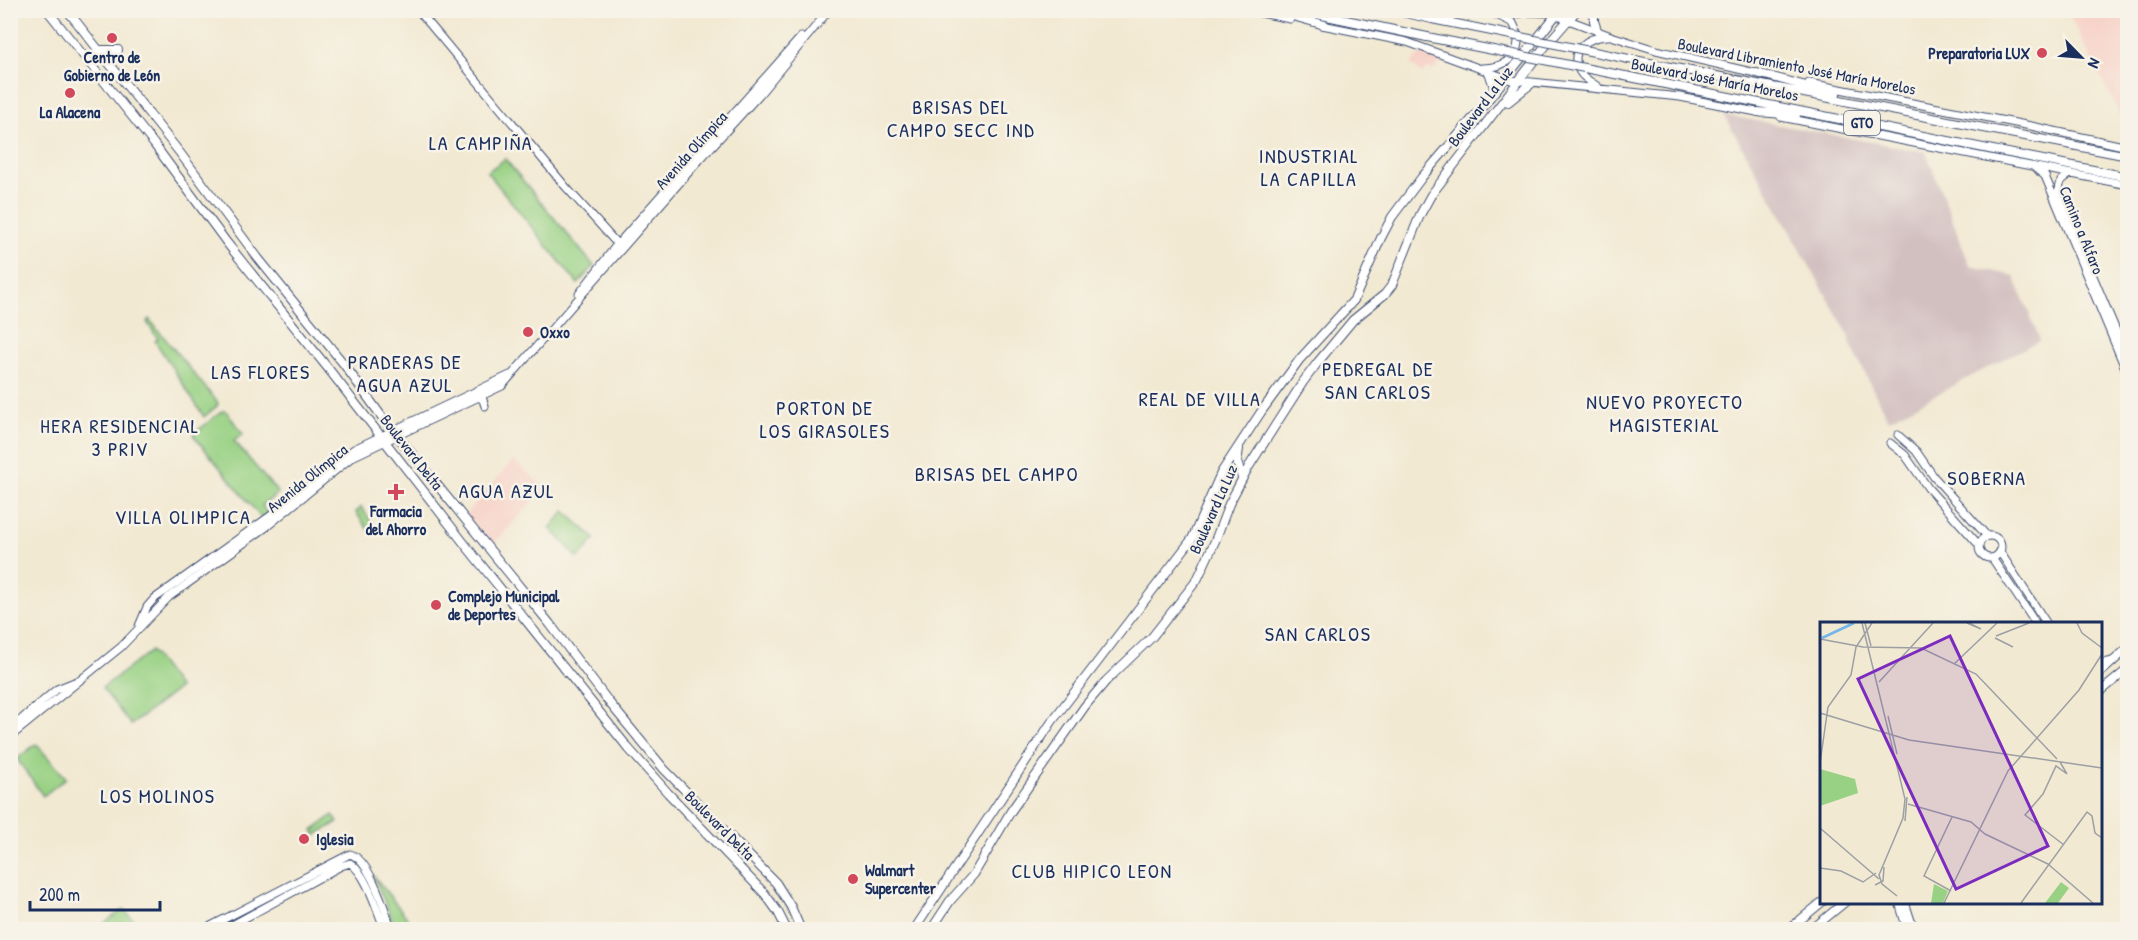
<svg xmlns="http://www.w3.org/2000/svg" width="2138" height="940" font-family="'Patrick Hand',sans-serif">
<rect width="100%" height="100%" fill="#f7f3e8"/>
<filter id="ink" filterUnits="userSpaceOnUse"><feTurbulence type="fractalNoise" baseFrequency=".0167" numOctaves="2"/><feDisplacementMap in="SourceGraphic" scale="12" xChannelSelector="R" yChannelSelector="G"/><feConvolveMatrix kernelMatrix="1 2 1 2 8 2 1 2 1" color-interpolation-filters="sRGB"/></filter>
<filter id="wash" filterUnits="userSpaceOnUse"><feTurbulence type="fractalNoise" baseFrequency=".008" numOctaves="4" result="noise"/><feDisplacementMap in="SourceGraphic" scale="24" xChannelSelector="R" yChannelSelector="G"/><feGaussianBlur stdDeviation="1.35" result="paint"/><feColorMatrix in="noise" values="0 0 0 0 0 0 0 0 0 0 0 0 0 0 0 0 0 1.4 0 .05"/><feComposite in="paint" operator="in"/></filter>
<g filter="url(#wash)">
<rect width="100%" height="100%" fill="#f2e9d2"/>
<!-- built -->
<path fill="#f7d1c7" d="M2067,11H2127V128Z
M1420,54L1442,61L1434,70L1427,69L1422,74L1411,64Z
M513,460L545,488L492,546L466,514Z"/>
<!-- industrial -->
<path fill="#d2bfc0" d="M1724,115L1926,152L1970,266L2014,276L2040,340L1888,420L1852,347L1847,332Z"/>
<!-- green -->
<path fill="#99d184" stroke="#5a8071" stroke-width="1.5" d="M505,159L594,266L578,284L487,172Z
M149,319L218,403L217,406L204,417L155,341L158,339L147,322Z
M222,411H226L243,434L234,441L278,493L262,506L268,514L262,519L194,436L195,433Z
M361,507L373,524L369,531L356,512Z
M565,511L595,539L578,558L550,528Z
M151,651L179,688L131,725L102,688Z
M36,744L66,778L43,796L17,759Z
M333,815L338,822L316,835L313,831Z
M373,875L416,929H396Z
M124,910L142,929H97L121,911Z"/>
</g>
<g filter="url(#ink)">
<g fill="none" stroke-linecap="round" stroke-linejoin="round">
<defs>
<path id="minor" d="M418,10L565,186L619,246
M1246,10L1290,19
M1464,10L1550,13L1611,36L1656,50L1760,74
M1322,25L1407,42L1511,80L1680,97L1762,113
M1482,68C1509,68 1527,50 1513,23L1495,14
M1809,83L2031,126L2128,147
M1598,87C1592,82 1584,79 1580,72C1567,49 1588,37 1608,36
M1781,117L2128,185
M2035,168L2045,176L2128,375
M2070,174L2061,181L2058,193L2128,359
M579,294L615,247L801,37
M479,397L483,400L485,406
M1898,435L1916,451L1934,477L1987,536
M1890,443L1905,455L1928,488L1979,545
M1979 547a11 11 0 1 1 22 0a11 11 0 1 1-22 0Z
M2000,552L2047,624
M1992,558L2036,624
M139,626L147,607L154,599L280,509L354,449L510,375
M2100,664L2113,661
M10,729L57,689L77,681
M10,737L121,647L169,597L265,528L352,457L502,386L695,165L759,95L829,10
M1899,902L1907,930
M1905,902L1914,930
M203,930L350,854C370,859 385,911 392,930
M223,930L341,866L350,863C367,874 377,911 385,930"/>
<path id="major" d="M47,10L154,144L227,243L327,367L467,547L629,749L668,793L765,894L778,912L787,930
M67,10L180,153L258,258L343,363L382,417L550,624L608,701L664,769L776,883L791,907L801,930
M1271,10L1325,25
M1298,10L1427,37
M1393,10L1432,19
M1594,10V21L1597,30
M1520,13L1530,10
M97,50H118
M1629,59L2128,156
M1489,72L1494,87L1492,95
M1757,73L1836,94
M1625,76L2128,177
M1508,102L1532,83
M1758,112L1796,115
M1239,449L1237,462L1242,478
M2100,673L2128,648
M2100,692L2128,669
M914,930L1053,720L1192,539L1221,473L1261,412L1300,359L1354,300L1381,238L1392,217L1422,177L1479,111L1560,10
M931,930L950,901L974,874L1011,811L1085,706L1106,681L1152,637L1197,580L1215,541L1229,504L1248,468L1303,382L1318,362L1353,320L1385,294L1392,285L1420,215L1431,195L1543,49L1577,10
M1788,930L1822,902
M1811,930L1845,902"/>
</defs>
<!-- minor casing -->
<use href="#minor" stroke="#3b4b6f" stroke-width="9"/>
<!-- major casing -->
<use href="#major" stroke="#3b4b6f" stroke-width="10"/>
<!-- minor -->
<use href="#minor" stroke="#fff" stroke-width="7"/>
<!-- major -->
<use href="#major" stroke="#fff" stroke-width="8"/>
<defs>
<path id="major-bridge" d="M1432,19L1629,59
M1427,37L1625,76"/>
</defs>
<!-- major-bridge casing -->
<use href="#major-bridge" stroke="#3b4b6f" stroke-width="10" stroke-linecap="butt"/>
<!-- major-bridge -->
<use href="#major-bridge" stroke="#fff" stroke-width="8"/>
</g>
</g>
<!-- markers -->
<g fill="#d1495b" stroke="#f7f3e8" stroke-width="2">
<circle cx="112" cy="38" r="6"/>
<circle cx="2042" cy="53" r="6"/>
<circle cx="70" cy="93" r="6"/>
<circle cx="528" cy="332" r="6"/>
<path d="M393 483h6v6h6v6h-6v6h-6v-6h-6v-6h6z"/>
<circle cx="436" cy="605" r="6"/>
<circle cx="304" cy="839" r="6"/>
<circle cx="853" cy="879" r="6"/>
</g>
<g text-anchor="middle" stroke-width="5" stroke-linejoin="round" paint-order="stroke">
<!-- shield labels -->
<rect fill="#f7f3e8" stroke="#5d6a87" stroke-width="1.5" x="1844" y="111" width="36" height="24" rx="4.5"/>
<g font-size="15" font-weight="bold" fill="#1b2f5e">
<text x="1862" y="128">GTO</text>
</g>
<!-- poi labels -->
<g font-size="16" font-weight="bold" fill="#1b2f5e" stroke="#f7f3e8" text-anchor="start">
<text x="2030" y="59" text-anchor="end">Preparatoria LUX</text>
<text x="112" y="63" text-anchor="middle">Centro de<tspan x="112" dy="18">Gobierno de León</tspan></text>
<text x="70" y="118" text-anchor="middle">La Alacena</text>
<text x="540" y="338">Oxxo</text>
<text x="396" y="517" text-anchor="middle">Farmacia<tspan x="396" dy="18">del Ahorro</tspan></text>
<text x="448" y="602">Complejo Municipal<tspan x="448" dy="18">de Deportes</tspan></text>
<text x="316" y="845">Iglesia</text>
<text x="865" y="876">Walmart<tspan x="865" dy="18">Supercenter</tspan></text>
</g>
<!-- street labels -->
<g font-size="16" fill="#1b2f5e" stroke="#f7f3e8">
<text transform="translate(1797 66) rotate(11)" y="6">Boulevard Libramiento José María Morelos</text>
<text transform="translate(1715 79) rotate(11)" y="6">Boulevard José María Morelos</text>
<text transform="translate(1480 106) rotate(-53)" y="6">Boulevard La Luz</text>
<text transform="translate(691 150) rotate(-48)" y="6">Avenida Olímpica</text>
<text transform="translate(2082 230) rotate(68)" y="6">Camino a Alfaro</text>
<text transform="translate(412 452) rotate(52)" y="6">Boulevard Delta</text>
<text transform="translate(307 478) rotate(-39)" y="6">Avenida Olímpica</text>
<text transform="translate(1213 509) rotate(-66)" y="6">Boulevard La Luz</text>
<text transform="translate(720 825) rotate(45)" y="6">Boulevard Delta</text>
</g>
<!-- quarter labels -->
<g font-size="20" letter-spacing="1.5" fill="#1b2f5e" stroke="#f7f3e8">
<text x="961" y="114">BRISAS DEL<tspan x="961" dy="23">CAMPO SECC IND</tspan></text>
<text x="481" y="150">LA CAMPIÑA</text>
<text x="1309" y="163">INDUSTRIAL<tspan x="1309" dy="23">LA CAPILLA</tspan></text>
<text x="405" y="369">PRADERAS DE<tspan x="405" dy="23">AGUA AZUL</tspan></text>
<text x="1378" y="376">PEDREGAL DE<tspan x="1378" dy="23">SAN CARLOS</tspan></text>
<text x="261" y="379">LAS FLORES</text>
<text x="1200" y="406">REAL DE VILLA</text>
<text x="1665" y="409">NUEVO PROYECTO<tspan x="1665" dy="23">MAGISTERIAL</tspan></text>
<text x="825" y="415">PORTON DE<tspan x="825" dy="23">LOS GIRASOLES</tspan></text>
<text x="120" y="433">HERA RESIDENCIAL<tspan x="120" dy="23">3 PRIV</tspan></text>
<text x="997" y="481">BRISAS DEL CAMPO</text>
<text x="1987" y="485">SOBERNA</text>
<text x="507" y="498">AGUA AZUL</text>
<text x="183" y="524">VILLA OLIMPICA</text>
<text x="1318" y="641">SAN CARLOS</text>
<text x="158" y="803">LOS MOLINOS</text>
<text x="1092" y="878">CLUB HIPICO LEON</text>
</g>
</g>
<!-- overview -->
<g transform="translate(1820 622)">
<rect width="282" height="282" fill="#f2e9d2"/>
<path d="M0,147L35,157L38,171L0,184ZM241,260L249,266L238,281H225ZM114,262L128,269L123,281H111Z" fill="#99d184"/>
<path fill="none" stroke="#76b6ea" stroke-width="3" d="M2,16L34,1"/>
<path fill="none" stroke="#9c9fa4" stroke-width="1.5" d="M42,1L85,177L83,196L59,253L62,262L77,274M45,1L51,24M147,1L161,7L149,1M257,1L262,11L282,26M176,14L209,1M175,16L193,25M0,17L43,25L101,26L156,52L237,137M134,42L177,1M59,60L113,1M0,91L89,118L282,146M68,94L77,132M240,140L247,152L236,144L223,172L205,193L244,223M0,141L8,85L31,53L36,25L52,1M88,182L151,200L165,212L230,243M85,199L87,175M0,206L59,257M228,242L273,281M0,246L21,249L43,260L56,251M55,263L63,259L64,245M131,269L104,254L132,195M124,281L188,149L259,68L282,32M201,281L267,190L272,194L275,211L282,216"/>
<path fill="#7b2cbf" fill-opacity="0.15" stroke="#7b2cbf" stroke-width="3" d="M130,14L228,224L136,267L38,57Z"/>
<rect width="282" height="282" fill="none" stroke="#1b2f5e" stroke-width="3"/>
</g>
<!-- margin -->
<rect width="2138" height="940" fill="none" stroke="#f7f3e8" stroke-width="36"/>
<!-- north arrow -->
<g transform="translate(2081 57) rotate(115)" stroke="#f7f3e8" stroke-width="4.5" paint-order="stroke">
<path d="M0-4.5L10 22L0 15L-10 22Z" fill="#1b2f5e"/>
<text y="-9" font-size="16" font-weight="bold" text-anchor="middle" fill="#1b2f5e">N</text>
</g>
<!-- scale -->
<path d="M30 901v9h130v-9" fill="none" stroke="#1b2f5e" stroke-width="3"/>
<text x="39" y="901" font-size="18" fill="#1b2f5e" stroke="#f7f3e8" stroke-width="4.5" paint-order="stroke">200 m</text>
</svg>
